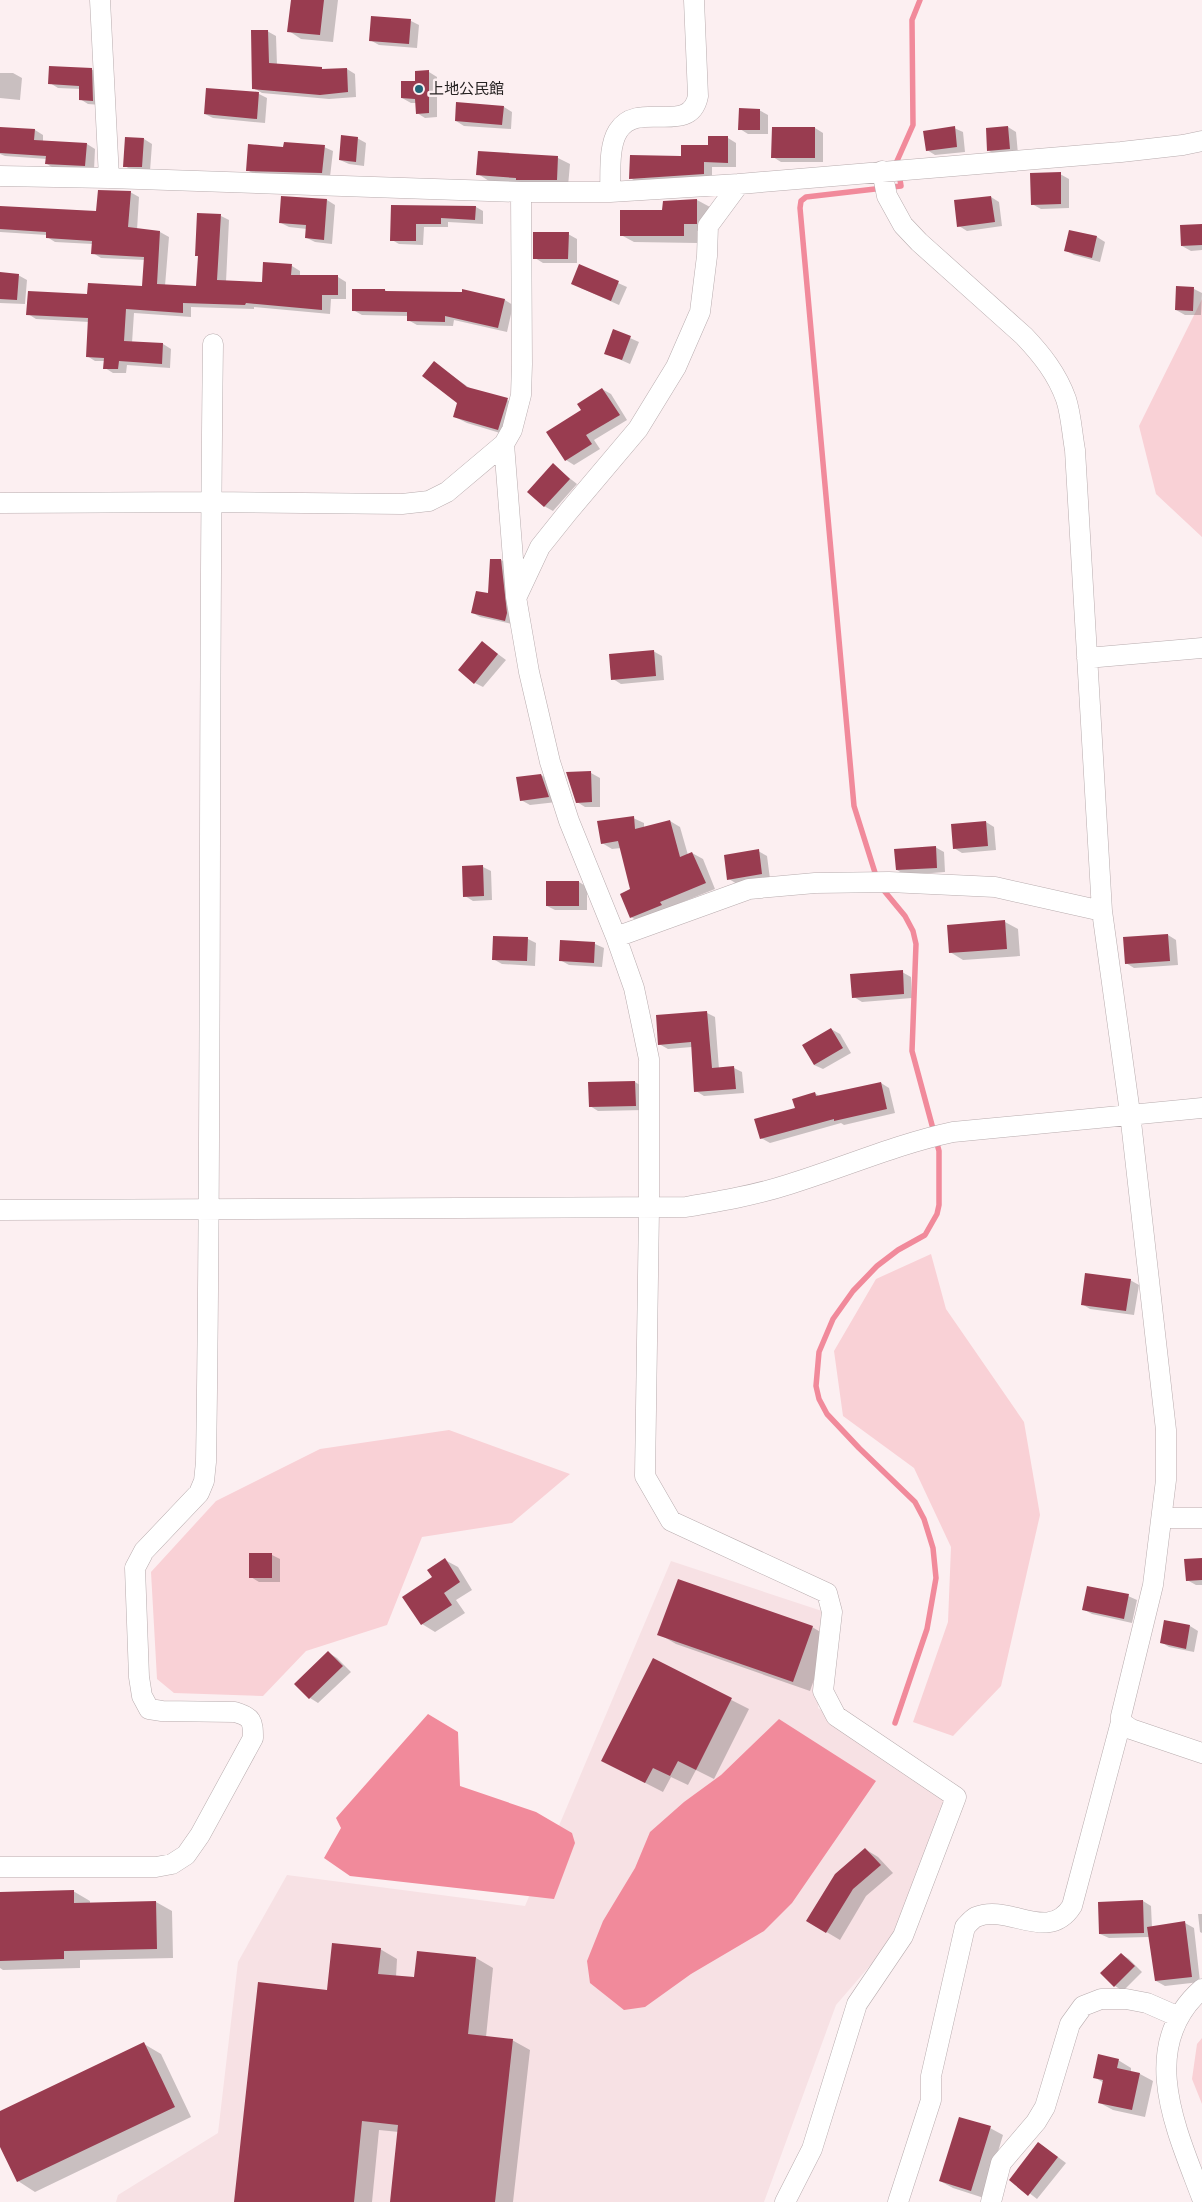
<svg xmlns="http://www.w3.org/2000/svg" width="1202" height="2202" font-family="Figtree,'Noto Sans JP',sans-serif">
<rect width="100%" height="100%" fill="#fceff1"/>
<!-- built -->
<path fill="#f7e1e4" d="M671,1561L825,1612L818,1708L947,1797L893,1939L836,2005L764,2202H116L118,2195L218,2133L238,1962L287,1875L525,1906Z"/>
<!-- green -->
<path fill="#f9d1d6" d="M1202,299V537L1156,494L1139,426Z
M931,1254L946,1309L1024,1422L1040,1515L1001,1686L953,1736L913,1722L948,1622L951,1547L914,1468L843,1416L834,1351L876,1279Z
M449,1430L570,1474L512,1523L422,1537L387,1625L306,1651L263,1696L174,1693L157,1679L151,1572L216,1501L320,1449Z
M1202,2038V2104L1192,2079L1197,2044Z"/>
<!-- water -->
<path fill="#f18a9b" d="M428,1714L458,1732L460,1786L536,1812L572,1833L575,1843L554,1899L350,1876L324,1858L341,1828L336,1818Z
M779,1719L876,1781L792,1903L764,1931L691,1974L645,2007L624,2010L590,1983L587,1961L603,1921L635,1868L650,1832L684,1802L721,1775Z"/>
<!-- shadow -->
<path fill="#0003" d="M292,0H338L333,42L301,39L289,31Z
M411,21L419,25L417,48L379,45L370,40Z
M267,31L276,36L277,65L325,70L347,69L355,74L356,97L329,99L262,93L254,88Z
M91,69L100,74L101,105L88,104L80,99L81,89L58,88L50,83Z
M429,72L437,77V117L425,118L417,113V103H411L402,98Z
M0,73H13L22,78L20,100L0,98Z
M207,90L259,94L267,98L265,123L213,118L205,114Z
M504,107L512,112L511,129L464,126L456,121Z
M759,110L768,115V134H748L740,129Z
M1008,127L1016,132L1018,154L997,155L989,151Z
M0,128L35,130L43,135V141L87,144L95,149L94,170L55,169L47,164V159L5,156L0,154Z
M815,128L823,133V162H781L773,157Z
M954,128L963,132L965,152L935,155L927,150Z
M357,138L366,143L364,166L349,164L340,160Z
M728,138L736,143V167H712V178L639,183L630,178Z
M144,139L152,144L150,171H133L125,166Z
M324,147L333,151L330,177L256,175L247,170L284,148Z
M558,158L570,164L568,186L489,181L478,174Z
M1060,174L1069,179V208L1041,209L1032,204Z
M130,192L139,197L137,230L160,232L169,237L165,286L198,288L199,257L196,255L221,216L229,220L226,282L263,283L264,264L292,266L300,271V276L338,277L346,282V299H331L330,314L254,307V309L191,307V317L134,313L132,343L163,344L171,349L170,368L127,365L126,373H113L105,368V361H95L87,356L89,322L36,319L28,314L88,296L143,287L145,260L101,258L93,253V244L55,242L47,237V235L0,232V208L98,213Z
M991,197L999,202L1002,226L967,231L959,226Z
M327,200L335,205L332,244L315,242L307,238V229L289,227L281,223Z
M697,200L710,207L709,231H697V243L634,242L621,235L664,212Z
M392,206L476,207L483,211V224L448,222V227H424L423,245L399,244L392,240Z
M1202,225V250L1191,251L1182,246Z
M1070,231L1097,237L1105,242L1100,262L1074,255L1065,250Z
M568,234L577,239V263H543L535,258Z
M580,266L627,287L619,305L581,288Z
M0,274L18,275L27,280L25,304L0,303Z
M1177,288L1194,289L1202,293L1201,315H1185L1176,310Z
M385,290L389,293L463,294V291L505,300L513,305L507,332L454,320L453,326L417,325L408,320V316L362,315L353,310Z
M614,331L639,342L630,364L605,353Z
M434,363L471,389L507,400L519,406L510,436L467,423L455,417L459,402Z
M602,389L611,394L627,420L594,440L600,449L574,465L566,460L583,410Z
M553,465L577,484L553,511L544,506Z
M501,560L508,564L512,624L480,617L473,613L490,595Z
M483,643L506,660L483,687L475,683Z
M653,651L662,656L664,680L621,684L613,679Z
M567,773H591L600,778V807H585L577,802Z
M541,775L550,780L557,802L530,805L521,800Z
M633,818L644,823V828L670,821L680,827L688,855L692,853L703,859L715,889L670,907L641,923L631,917L632,890L621,848L612,849L602,843Z
M986,822L994,827L996,850L962,853L954,848Z
M935,847L944,852L945,872L905,875L897,870Z
M758,851L767,856L770,879L737,884L729,879Z
M483,867L491,871L492,900L473,901L465,896Z
M579,882L587,887V910H555L547,906Z
M1005,922L1018,929L1020,956L963,960L950,952Z
M1168,935L1176,940L1178,965L1134,968L1126,963Z
M494,937L528,939L536,943L535,966L502,964L493,959Z
M561,942L595,944L604,948L602,967L569,965L560,960Z
M902,972L911,977L912,998L862,1002L854,997Z
M707,1013L715,1017L719,1069L734,1068L742,1072L744,1093L704,1096L696,1091L692,1047L668,1049L659,1044Z
M831,1029L840,1034L851,1053L823,1069L814,1065Z
M635,1082L643,1087L644,1110L598,1111L590,1106Z
M881,1083L889,1088L895,1113L844,1125L841,1123L770,1143L761,1138L815,1093L820,1097Z
M1130,1280L1139,1285L1134,1315L1090,1309L1082,1304Z
M272,1555L280,1559V1582H259L251,1577Z
M1202,1559V1585H1196L1187,1580Z
M445,1560L458,1567L472,1590L456,1600L465,1613L435,1632L422,1624L404,1597L434,1578Z
M1128,1596L1137,1600L1132,1623L1092,1614L1083,1609Z
M1165,1621L1190,1626L1198,1631L1194,1652L1169,1647L1161,1642Z
M812,1627L829,1637L810,1691L676,1644L659,1634Z
M329,1653L337,1658L351,1672L318,1703L310,1698Z
M653,1660L749,1709L714,1779L696,1770L688,1785L671,1777L663,1792L620,1770Z
M865,1849L878,1857L893,1873L866,1896L840,1940L808,1921Z
M73,1891L90,1901V1904L156,1902L172,1911L173,1958L80,1960V1968L3,1970L0,1968V1893Z
M1143,1901L1151,1906L1152,1928L1185,1923L1194,1928L1200,1982L1165,1986L1156,1981L1149,1937L1109,1938L1100,1934Z
M1198,1914H1202V1933L1200,1932Z
M380,1949L397,1959L396,1977L415,1978L476,1958L493,1968L486,2037L512,2040L530,2050L513,2202H391L399,2132L379,2130L372,2202H236L328,1991Z
M1121,1954L1129,1959L1142,1972L1123,1991L1115,1986Z
M144,2044L161,2054L191,2117L35,2192L18,2181L0,2145V2112Z
M1118,2060L1131,2068V2072L1140,2074L1153,2081L1145,2117L1113,2110L1100,2103L1104,2083L1094,2077Z
M990,2128L1003,2135L984,2198L953,2188L940,2181Z
M1039,2143L1066,2163L1037,2199L1011,2179Z"/>
<g fill="none" stroke-linecap="round" stroke-linejoin="round">
<!-- stream -->
<path stroke="#f18a9b" stroke-width="5.5" d="M877,879L854,806L800,208L801,201L806,197L901,186L897,161L913,125L912,20L920,0
M881,887L905,916L913,931L916,944L912,1051L939,1151V1205L937,1214L925,1235L898,1250L877,1266L853,1291L833,1319L819,1352L816,1386L819,1399L827,1414L859,1448L915,1502L924,1519L933,1548L936,1578L927,1629L895,1723"/>
</g>
<!-- building -->
<path fill="#993c50" d="M291,0H324L320,35L287,32Z
M371,16L411,19L409,44L369,41Z
M251,30H268L269,63L322,67V69L347,68L348,92L320,95L252,89Z
M49,66L92,68L93,101L79,100V86L48,84Z
M429,70V113L416,114L415,99L401,98V81H415V71Z
M206,88L259,92L257,119L204,114Z
M456,102L504,106L502,125L455,121Z
M739,108L760,109V130H738Z
M955,126L957,147L926,151L923,131Z
M1008,126L1010,149L987,151L986,128Z
M0,127L35,129L34,140L87,143L85,166L45,164L46,156L0,153Z
M772,127H815V158H771Z
M341,135L358,137L356,162L339,160Z
M708,136H728V163L704,162V174L629,179L630,155L681,156V145H708Z
M125,137L144,138L142,167H123Z
M284,142L325,145L322,173L246,171L248,144L283,147Z
M478,151L558,156L557,180H516V178L476,175Z
M1061,172V204L1031,205L1030,173Z
M98,190L131,191L128,227L160,231L157,284L196,286L198,256H195L197,213L221,214L217,280L262,282L263,262L292,264L291,275H338V295H322V310L246,303L245,305L183,303V313L126,309L124,341L163,343L162,364L119,361L118,369H103L104,358L86,357L88,318L26,315L28,291L87,294L88,283L142,286L144,257L91,254L92,241L46,238V232L0,229V206L96,211Z
M281,196L327,199L324,240L305,238L306,225L279,223Z
M991,196L995,222L957,227L954,200Z
M697,199V224H684V236H620V210H662L663,201Z
M391,205L476,206L475,220L441,218V224H416V241H390Z
M1202,224V245L1181,246L1180,225Z
M1069,230L1097,236L1092,258L1064,251Z
M533,232H569L568,259H533Z
M579,264L619,281L611,301L571,284Z
M0,272L19,274L17,300L0,299Z
M1176,286L1194,287L1193,311L1175,310Z
M352,289H385V291L462,292V289L505,299L498,328L445,316V322L407,321V312L352,311Z
M613,329L631,336L622,360L604,354Z
M434,361L467,387L508,398L498,430L453,417L457,403L422,376Z
M602,388L620,415L586,435L592,444L565,461L546,432L581,410L577,404Z
M553,463L570,479L544,507L527,492Z
M490,559H501L507,613L505,621L471,613L476,591L488,593Z
M482,641L498,654L474,684L458,670Z
M654,650L656,676L611,680L609,654Z
M591,771L592,802L576,803L566,772Z
M541,774L549,797L520,801L516,777Z
M634,816L635,829L670,820L680,857L692,852L706,883L660,902L662,905L630,918L620,894L630,889L618,841L601,844L597,821Z
M986,821L988,846L953,849L951,824Z
M936,846L937,868L896,870L894,849Z
M759,849L762,874L727,880L724,855Z
M483,865L484,896L463,897L462,866Z
M546,881H579V906H546Z
M1005,920L1007,949L949,953L947,925Z
M1168,934L1170,961L1125,964L1123,937Z
M493,936L528,937L527,961L492,960Z
M560,940L595,942L594,963L559,961Z
M903,970L904,994L852,998L850,974Z
M707,1011L712,1068L734,1066L736,1089L694,1092L691,1042L658,1045L656,1015Z
M831,1028L843,1048L814,1065L802,1045Z
M635,1081L636,1106L589,1107L588,1082Z
M881,1082L887,1109L834,1121V1119L760,1139L754,1119L795,1108L792,1099L815,1092L816,1096Z
M1085,1273L1131,1279L1126,1311L1081,1305Z
M249,1553H272V1578H249Z
M445,1558L460,1582L444,1593L452,1605L421,1625L402,1597L432,1577L427,1570Z
M1202,1558V1580L1186,1581L1184,1559Z
M678,1579L813,1626L793,1682L657,1635Z
M1087,1586L1129,1594L1124,1619L1082,1610Z
M1164,1620L1190,1625L1186,1649L1160,1643Z
M328,1651L343,1666L309,1699L294,1684Z
M653,1658L732,1698L696,1770L678,1761L670,1776L653,1768L645,1783L601,1761Z
M865,1848L881,1865L853,1889L826,1933L806,1921L835,1874Z
M74,1890V1903L156,1901L157,1949L64,1951V1959L0,1961V1892Z
M1143,1900L1144,1933L1099,1934L1098,1902Z
M1185,1921L1192,1977L1155,1981L1147,1927Z
M332,1943L381,1948L378,1974L414,1977L417,1951L476,1957L468,2034L513,2039L495,2202H390L398,2125L362,2121L354,2202H234L258,1982L327,1990Z
M1121,1953L1135,1966L1114,1987L1100,1973Z
M144,2042L175,2107L17,2182L0,2147V2111Z
M1098,2054L1119,2059L1117,2068L1140,2073L1132,2110L1098,2103L1103,2080L1093,2078Z
M959,2117L991,2126L971,2191L939,2181Z
M1038,2142L1058,2157L1028,2196L1009,2180Z"/>
<g fill="none" stroke-linecap="round" stroke-linejoin="round">
<defs>
<path id="street" d="M100,0L109,178
M882,171L887,196L903,225L919,242L1024,336C1042,355 1057,374 1066,399C1071,414 1072,433 1075,450L1102,911L1130,1113L1166,1430V1480L1153,1585L1121,1716V1722L1072,1906C1048,1944 1009,1903 976,1917C972,1919 968,1924 965,1927L931,2076V2100L898,2202
M0,176L109,178L521,192H610L739,184L1121,152L1183,145L1202,141
M610,192C611,174 608,147 618,131C638,99 690,137 698,96L694,0
M504,444L516,597L529,672L550,762L569,821L616,937L634,988L649,1059V1209L645,1476L671,1521L827,1593L832,1612L823,1691L836,1716L956,1797L903,1936L857,2004L812,2149L785,2202
M0,503L211,502L402,504L429,501L447,492L504,444L512,430L521,395L522,364L521,192
M517,596L540,547L568,512L638,429L676,367L700,312L707,256L708,226L739,184
M1087,658L1202,648
M616,937L749,889L815,883L889,882L995,887L1102,911
M0,1210L686,1207C721,1201 756,1195 790,1184C845,1167 897,1144 953,1132L1202,1108
M1162,1518H1202
M1121,1722L1131,1729L1202,1753
M0,1867H156L172,1864L186,1855L200,1835L253,1738C253,1721 252,1717 235,1712L162,1711L149,1709L142,1696L139,1677L135,1568L144,1551L199,1493L204,1481L206,1462C212,1089 208,716 213,344
M1202,1989C1136,2047 1177,2131 1202,2198
M991,2202L1001,2163L1036,2122L1045,2107L1070,2024L1083,2006L1101,1999H1126L1147,2003L1179,2017"/>
</defs>
<!-- street casing -->
<use href="#street" stroke="#b8acae" stroke-width="21"/>
<!-- street -->
<use href="#street" stroke="#fff" stroke-width="20"/>
</g>
<!-- markers -->
<circle fill="#216477" stroke="#fceff1" stroke-width="2" cx="419" cy="89" r="5"/>
<g text-anchor="middle" stroke-width="5" stroke-linejoin="round" paint-order="stroke">
<!-- poi labels -->
<g font-size="15" fill="#262222" stroke="#fceff1" text-anchor="start">
<text x="429" y="94">上地公民館</text>
</g>
</g>
</svg>
